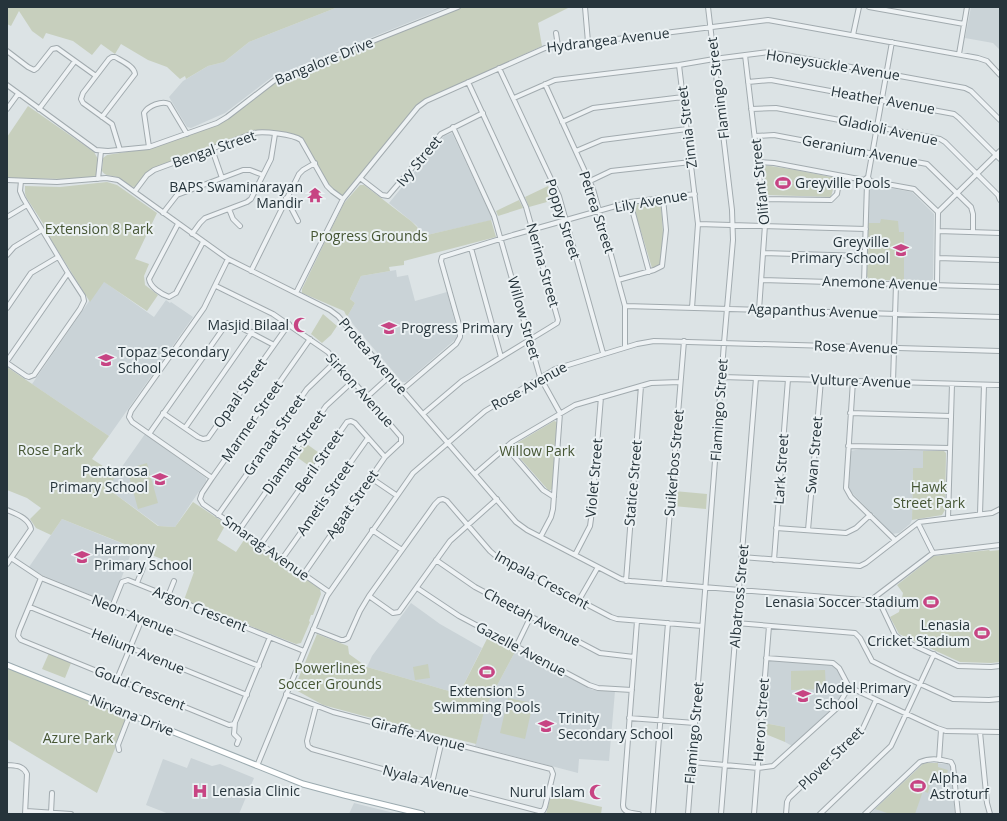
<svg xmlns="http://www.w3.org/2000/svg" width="1007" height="821" font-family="'Open Sans',sans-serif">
<rect width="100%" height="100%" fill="#dce3e5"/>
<!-- built -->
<path fill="#cad3d7" d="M338,7H448L272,77L225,113L191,128L187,127L169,97L183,81L208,66L224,62L249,42Z
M971,7H1000V50L993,43L965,38Z
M452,133L493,220L427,235L423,233L416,225L389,203L444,136Z
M872,185L912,192L934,214L933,279L930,282L869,279L867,276L868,187Z
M396,270L397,277L408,275L415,301L447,292L458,334L457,338L406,382H402L347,317L355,303L350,299L361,276Z
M103,281L154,317L166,300L170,303L171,302L193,317L109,436L32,384Z
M145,434L206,478V481L175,527L159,526L107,488Z
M861,449L923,451V469H913L912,520L910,524L899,533L892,534L851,492L848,487L850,451Z
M62,519L133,548L113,600L108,602L42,575L29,567Z
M411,603L440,624L482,648L459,694L367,667L372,656Z
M516,650L593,690L615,691L609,761L579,759L578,773L475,746L485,708Z
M768,659L833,664L846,685L835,708L792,746L785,742V727L764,723Z
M191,758L212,766L220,764L254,778L239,814H169L146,805L163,759L187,768Z
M927,763L948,764L951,767L955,814H870L923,764Z
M354,803L398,814H349Z"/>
<!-- green -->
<path fill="#c7cfbd" d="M7,7H338L249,42L224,62L208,66L186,79L185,76L180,79L167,67L148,60L121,44L115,54L101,44L92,55L73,41L46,33L43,39L32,31L19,11L11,26L7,24Z
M463,7H570L538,23L542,46L422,102L345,195H340L330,187L304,141L298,136L260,131L152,169L147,173L135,187C128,187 124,180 117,177C111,175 106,177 102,171L103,158L107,155L152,148L222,122L273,83L280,79Z
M28,106L94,152L98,159L96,175L95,177L67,179L7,178V137Z
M764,165L796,170L836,178L831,197L767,195L763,167Z
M107,182L117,185L157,213L135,259L149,264L144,276L145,285L158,295L147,311L104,282L90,302L43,227L44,225L26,197L25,193V186L60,187Z
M360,185H364C380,197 395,209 411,221C417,226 420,232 427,235L491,220L496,237L404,261V265L389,267L390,271L361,276L350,299L355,303L347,317L344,311L302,293V289L340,211L344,203Z
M548,186L554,200L529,207L525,197Z
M519,200L523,208L498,216L496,211Z
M661,201L663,233L661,263L659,266L652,268L633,205Z
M881,219L898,221L899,232H904V281L869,279L867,276L868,223H880Z
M323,314L337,326L331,335L322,343L311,334Z
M7,367L109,436L92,459L117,475L107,488L158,526L175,527L193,502L226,524L217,540L236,552L246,537L320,589L321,594L313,615H311L309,621L310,622L301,643L296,644L184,600L194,572L62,519L51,535L36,528L30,519L41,508L27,498L7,490Z
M554,421L557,422L552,489L549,491L512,449V446Z
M304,442L322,455L312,468L294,455Z
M923,451H944L946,453L945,510L942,515L912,520L913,468H923Z
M147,463L158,503L138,509L127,469Z
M674,491L707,494L706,509L673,506Z
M989,550L990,551L1000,550V662L991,663L960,662L899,634L890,617L899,612L903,593L897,585L934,556Z
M317,634L348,646L349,654L367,667L459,694L489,635L516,650L485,708L476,744L360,715L323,705L294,689Z
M49,653L71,663L65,678L42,669Z
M428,664L430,678L415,680L413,667Z
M7,667L126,716L127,719L97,793L7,739Z
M825,670L826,689L791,690V671Z
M508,698L533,703L525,739L500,733Z
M764,723L785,727V742L763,733Z
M927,763H938V767L948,770L944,784L931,781L928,793L923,791L915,814H890L875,809L923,764Z
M551,795L602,807L601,814H546Z"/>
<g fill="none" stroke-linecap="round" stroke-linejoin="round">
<defs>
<path id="minor" d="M585,7L588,42
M869,7L964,24
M556,33L558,46
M853,35L859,7
M7,51L28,67L34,70L37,68L52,49L57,48L96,76
M959,54L967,7
M745,55L765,225L759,310
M679,65L698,224L692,308
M499,68L559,196L603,353
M748,82L771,80L954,114L959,118L1000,159
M545,84L593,189L625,306V347
M7,85L96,150L108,151L149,147L217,123L227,117L275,80L458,7
M514,98L555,80L679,65L714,59L769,52L965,88L971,91L1000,120
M7,109L18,94
M39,109L75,61
M751,109L776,108L940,139L945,142L998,195L1000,200
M102,117L135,74C134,66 122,61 115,57H112L109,59L83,93L81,99L83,103L112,124L120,150
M562,122L593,108L683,97
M453,127L494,216L540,377L560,413L553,509L551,517L541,536
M755,136L774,135L927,164L971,207L973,214V232
M149,147L144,113C148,106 162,100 169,104L187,134
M212,149L222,178
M576,151L602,140L687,129
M758,162L774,163L864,180L868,177L870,181L866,183L864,180
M868,177L892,42
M360,178L382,195L388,196L441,134L483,113
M98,179L101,151
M7,180L57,182L106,178L118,180L228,259L330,310L338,316L351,331L516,522L527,530L621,579L631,581L875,601
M590,181L611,171L691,162
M870,181L914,189L938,212L937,285
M135,191L147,175L154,170L254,133C263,131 293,134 301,140L327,186L332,191L343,199
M286,198L298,221
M762,199L831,200L837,194L840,176
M630,202L649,272
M229,209L233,219L240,226
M938,212L1000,151
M163,213L177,195L243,170H250L263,175
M7,217L27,205
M178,224L149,279C150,287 161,294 169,297L176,293L203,242
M698,224L866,229
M938,231L1000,233
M192,234L200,223L205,218L247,202L251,199L271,159L275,134
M471,248L501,357
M763,253L865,256
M7,255L14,247L42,230
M938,258L1000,260
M251,271L299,174L303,170L315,163
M618,280L654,270L662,266L666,230L663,198
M761,280L1000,287
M864,283L867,183
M216,286L273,314L328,352L401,437V442L385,457L303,575
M296,293L343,199L418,107L426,101L545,48L768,20L978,58L987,61L1000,75
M625,306L1000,317
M7,308L31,273L58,257
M310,339L212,478L202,493L200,499L203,504L329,592
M7,361L68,273
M7,363L26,376L29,377L34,375L80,309L84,301L83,296L68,273L23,198L20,191L21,181
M722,377L1000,385
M853,381L846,488L851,497L895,540
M893,382L896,284
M402,390L456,344L460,337V328L441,261L442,257L513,235L630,202L695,194
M367,397L390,376
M163,413L198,437L203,439L208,438L289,324
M850,413L951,416
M423,414L462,381L549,328L557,323L558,320L526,207L468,82
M185,428L252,332
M149,434L227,323L234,324L274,345
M848,446L950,448
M506,447L543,490L554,497
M475,474L512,442L575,405L651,383L680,382
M212,478L132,422L129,417L131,411L204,308L228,259
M371,478L396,495
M7,510C16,514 29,518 31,529L7,564
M980,514L984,385
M218,515L307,389L336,361
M948,518L952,384
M918,523L933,553
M776,528L846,533L856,528L870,515
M240,529L326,406L353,381
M372,530L402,550
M808,530L821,380
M261,544L347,422L351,421L355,423L385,457
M575,555L590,526L591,519L601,397
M742,557L860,566L866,563L919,522L992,513L1000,509
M11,558L41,578L259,666
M282,559L368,438
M436,560L475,587L600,653L634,657
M774,560L788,379
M41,578L19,631L18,636L21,640L229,725L234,724L236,720L270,637
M626,581L641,386
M137,583L143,568
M664,584L684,341
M417,588L459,616L589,685L598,688L632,690
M168,596L174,581
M369,596L393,613L399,612L450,541L497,499
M875,597L933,553L1000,545
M878,599L895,635L900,639L958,666L991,667L1000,666
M579,600L598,567
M30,607L247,695
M112,607L122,582L128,580L304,651
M637,621L623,805C623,813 632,813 639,814
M736,623L855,633L860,638L872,661L898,674L953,699L989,700L1000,699
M313,629L341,640H344L348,638L360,611L369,596L435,504L439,500L443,499L447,501L490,551L497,557L611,617L617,619L702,626
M516,647L531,616
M766,658L833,663L839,668L849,687L937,728L946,731L1000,732
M117,679L142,619
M286,694L333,712L551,769L553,774L545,807L543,811H539L432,783L312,749L308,746L307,741L316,706
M629,718L695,723
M235,722L234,734L239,739L237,744
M980,732L987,803L990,814
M119,750L118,745L130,714
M939,760L941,730
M692,762L758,768L773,766L836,709L849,687
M7,765C16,766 23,765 27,774L25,814
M257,766L327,596L413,473L485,411L555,369L637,344L654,341L1000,351
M432,783L442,740
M26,811L71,814
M51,813L52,793
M653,814L668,623
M688,814L724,343L733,240L732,210L708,7
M721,814L756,378
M754,814L769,626
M786,814L787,802L789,798L863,728L876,700
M820,814L891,746L934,654
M865,814L920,762C929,758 941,759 951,762L953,766L958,814"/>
<path id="major" d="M7,665L303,784L344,795L422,814"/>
</defs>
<!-- minor casing -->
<use href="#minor" stroke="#a2abaf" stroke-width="6"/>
<!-- major casing -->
<use href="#major" stroke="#9cabb0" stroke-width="7"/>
<!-- minor -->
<use href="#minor" stroke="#eef2f4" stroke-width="4"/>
<!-- major -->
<use href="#major" stroke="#fff" stroke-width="5"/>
</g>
<!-- icons -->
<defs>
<symbol id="stadium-bare" viewBox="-9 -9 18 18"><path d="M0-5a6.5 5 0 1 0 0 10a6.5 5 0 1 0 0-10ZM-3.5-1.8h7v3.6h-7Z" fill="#c74483" stroke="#ebf1f3" stroke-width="2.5" paint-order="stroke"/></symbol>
<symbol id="temple-bare" viewBox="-9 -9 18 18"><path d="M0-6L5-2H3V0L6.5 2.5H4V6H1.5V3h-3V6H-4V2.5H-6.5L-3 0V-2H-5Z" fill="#c74483" stroke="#ebf1f3" stroke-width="2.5" paint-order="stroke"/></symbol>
<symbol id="school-bare" viewBox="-9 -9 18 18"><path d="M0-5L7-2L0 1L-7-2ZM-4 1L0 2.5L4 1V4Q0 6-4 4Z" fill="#c74483" stroke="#ebf1f3" stroke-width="2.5" paint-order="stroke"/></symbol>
<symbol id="mosque-bare" viewBox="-9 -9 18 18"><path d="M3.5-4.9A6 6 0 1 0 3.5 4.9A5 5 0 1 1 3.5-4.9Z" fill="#c74483" stroke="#ebf1f3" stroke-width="2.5" paint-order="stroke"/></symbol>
<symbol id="hospital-bare" viewBox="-9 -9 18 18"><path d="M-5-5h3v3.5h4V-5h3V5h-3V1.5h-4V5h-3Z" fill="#c74483" stroke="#ebf1f3" stroke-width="2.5" paint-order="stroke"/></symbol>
</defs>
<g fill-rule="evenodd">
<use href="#stadium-bare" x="772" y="172" width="22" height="22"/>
<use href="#temple-bare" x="304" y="184" width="22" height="22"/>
<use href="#school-bare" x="890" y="239" width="22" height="22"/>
<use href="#mosque-bare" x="290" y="314" width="22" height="22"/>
<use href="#school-bare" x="378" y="317" width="22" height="22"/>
<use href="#school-bare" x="95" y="349" width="22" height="22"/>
<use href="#school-bare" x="149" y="468" width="22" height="22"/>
<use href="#school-bare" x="71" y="546" width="22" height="22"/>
<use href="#stadium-bare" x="920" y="591" width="22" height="22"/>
<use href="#stadium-bare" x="971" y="622" width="22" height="22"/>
<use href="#stadium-bare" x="476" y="661" width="22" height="22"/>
<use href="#school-bare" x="792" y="685" width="22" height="22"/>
<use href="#school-bare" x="535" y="715" width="22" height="22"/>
<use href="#stadium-bare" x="907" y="775" width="22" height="22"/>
<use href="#hospital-bare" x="189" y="780" width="22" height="22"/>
<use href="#mosque-bare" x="586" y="781" width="22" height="22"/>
</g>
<g text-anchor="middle" stroke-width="4" stroke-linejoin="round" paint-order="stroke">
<!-- street labels -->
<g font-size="14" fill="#26343b" stroke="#ebf1f3">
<text transform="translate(608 40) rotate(-7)" y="5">Hydrangea Avenue</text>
<text transform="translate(324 61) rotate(-22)" y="5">Bangalore Drive</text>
<text transform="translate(833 65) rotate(9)" y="5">Honeysuckle Avenue</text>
<text transform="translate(718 88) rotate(-97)" y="5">Flamingo Street</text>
<text transform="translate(883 100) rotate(10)" y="5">Heather Avenue</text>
<text transform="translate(687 127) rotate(-97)" y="5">Zinnia Street</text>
<text transform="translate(888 130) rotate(12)" y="5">Gladioli Avenue</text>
<text transform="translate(214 149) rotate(-19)" y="5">Bengal Street</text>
<text transform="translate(860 151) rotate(11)" y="5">Geranium Avenue</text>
<text transform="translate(419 161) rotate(-50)" y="5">Ivy Street</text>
<text transform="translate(760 182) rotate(-96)" y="5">Olifant Street</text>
<text transform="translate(651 201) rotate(-10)" y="5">Lily Avenue</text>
<text transform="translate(597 212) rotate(72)" y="5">Petrea Street</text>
<text transform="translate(563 219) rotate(72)" y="5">Poppy Street</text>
<text transform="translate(543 265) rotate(74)" y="5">Nerina Street</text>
<text transform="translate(880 283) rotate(2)" y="5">Anemone Avenue</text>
<text transform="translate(813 311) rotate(2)" y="5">Agapanthus Avenue</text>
<text transform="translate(524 318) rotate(74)" y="5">Willow Street</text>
<text transform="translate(856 347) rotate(2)" y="5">Rose Avenue</text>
<text transform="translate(373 356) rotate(49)" y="5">Protea Avenue</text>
<text transform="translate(861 381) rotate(2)" y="5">Vulture Avenue</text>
<text transform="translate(529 386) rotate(-29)" y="5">Rose Avenue</text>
<text transform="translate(360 390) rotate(48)" y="5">Sirkon Avenue</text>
<text transform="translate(240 393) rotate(-55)" y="5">Opaal Street</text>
<text transform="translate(719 410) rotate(-86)" y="5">Flamingo Street</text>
<text transform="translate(252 421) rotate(-55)" y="5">Marmer Street</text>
<text transform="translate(274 435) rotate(-55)" y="5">Granaat Street</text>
<text transform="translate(294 452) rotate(-55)" y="5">Diamant Street</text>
<text transform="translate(814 455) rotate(-85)" y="5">Swan Street</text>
<text transform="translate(319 461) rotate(-55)" y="5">Beril Street</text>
<text transform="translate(674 463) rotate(-85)" y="5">Suikerbos Street</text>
<text transform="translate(781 469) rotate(-86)" y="5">Lark Street</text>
<text transform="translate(594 478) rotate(-85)" y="5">Violet Street</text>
<text transform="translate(633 483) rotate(-85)" y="5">Statice Street</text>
<text transform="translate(325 498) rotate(-55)" y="5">Ametis Street</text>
<text transform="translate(352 504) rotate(-55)" y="5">Agaat Street</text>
<text transform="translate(266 548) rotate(35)" y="5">Smarag Avenue</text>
<text transform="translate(542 580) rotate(29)" y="5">Impala Crescent</text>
<text transform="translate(739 596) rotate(-85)" y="5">Albatross Street</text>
<text transform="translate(200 609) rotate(22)" y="5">Argon Crescent</text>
<text transform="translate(133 615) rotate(22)" y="5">Neon Avenue</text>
<text transform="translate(532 617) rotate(28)" y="5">Cheetah Avenue</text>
<text transform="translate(521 649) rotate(28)" y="5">Gazelle Avenue</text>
<text transform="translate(138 651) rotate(22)" y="5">Helium Avenue</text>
<text transform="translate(140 688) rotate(22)" y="5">Goud Crescent</text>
<text transform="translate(132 715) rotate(22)" y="5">Nirvana Drive</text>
<text transform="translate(761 720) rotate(-86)" y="5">Heron Street</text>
<text transform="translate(694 733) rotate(-85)" y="5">Flamingo Street</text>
<text transform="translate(418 734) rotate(15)" y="5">Giraffe Avenue</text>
<text transform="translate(831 758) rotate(-44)" y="5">Plover Street</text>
<text transform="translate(426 781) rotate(15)" y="5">Nyala Avenue</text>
</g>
<!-- poi labels -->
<g font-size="14" fill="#26343b" stroke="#ebf1f3" text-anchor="start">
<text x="795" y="188">Greyville Pools</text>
<text x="303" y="192" text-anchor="end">BAPS Swaminarayan<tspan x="303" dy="16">Mandir</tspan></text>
<text x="889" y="247" text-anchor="end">Greyville<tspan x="889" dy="16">Primary School</tspan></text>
<text x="289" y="330" text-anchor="end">Masjid Bilaal</text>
<text x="401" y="333">Progress Primary</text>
<text x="118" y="357">Topaz Secondary<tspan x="118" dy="16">School</tspan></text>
<text x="148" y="476" text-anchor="end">Pentarosa<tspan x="148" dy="16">Primary School</tspan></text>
<text x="94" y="554">Harmony<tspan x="94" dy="16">Primary School</tspan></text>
<text x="919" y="607" text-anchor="end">Lenasia Soccer Stadium</text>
<text x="970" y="630" text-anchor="end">Lenasia<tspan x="970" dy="16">Cricket Stadium</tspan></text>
<text x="815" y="693">Model Primary<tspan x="815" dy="16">School</tspan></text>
<text x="487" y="696" text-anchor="middle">Extension 5<tspan x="487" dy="16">Swimming Pools</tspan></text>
<text x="558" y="723">Trinity<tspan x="558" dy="16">Secondary School</tspan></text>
<text x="930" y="783">Alpha<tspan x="930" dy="16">Astroturf</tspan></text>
<text x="212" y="796">Lenasia Clinic</text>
<text x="585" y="797" text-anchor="end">Nurul Islam</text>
</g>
<!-- park labels -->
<g font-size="14" fill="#465634" stroke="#ebf1f3">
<text x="99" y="234">Extension 8 Park</text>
<text x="369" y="241">Progress Grounds</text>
<text x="50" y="455">Rose Park</text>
<text x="537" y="456">Willow Park</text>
<text x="929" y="492">Hawk<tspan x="929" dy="16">Street Park</tspan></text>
<text x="330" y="673">Powerlines<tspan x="330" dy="16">Soccer Grounds</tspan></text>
<text x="78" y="743">Azure Park</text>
</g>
</g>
<!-- border -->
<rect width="1007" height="821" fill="none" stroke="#26343b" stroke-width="16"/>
</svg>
